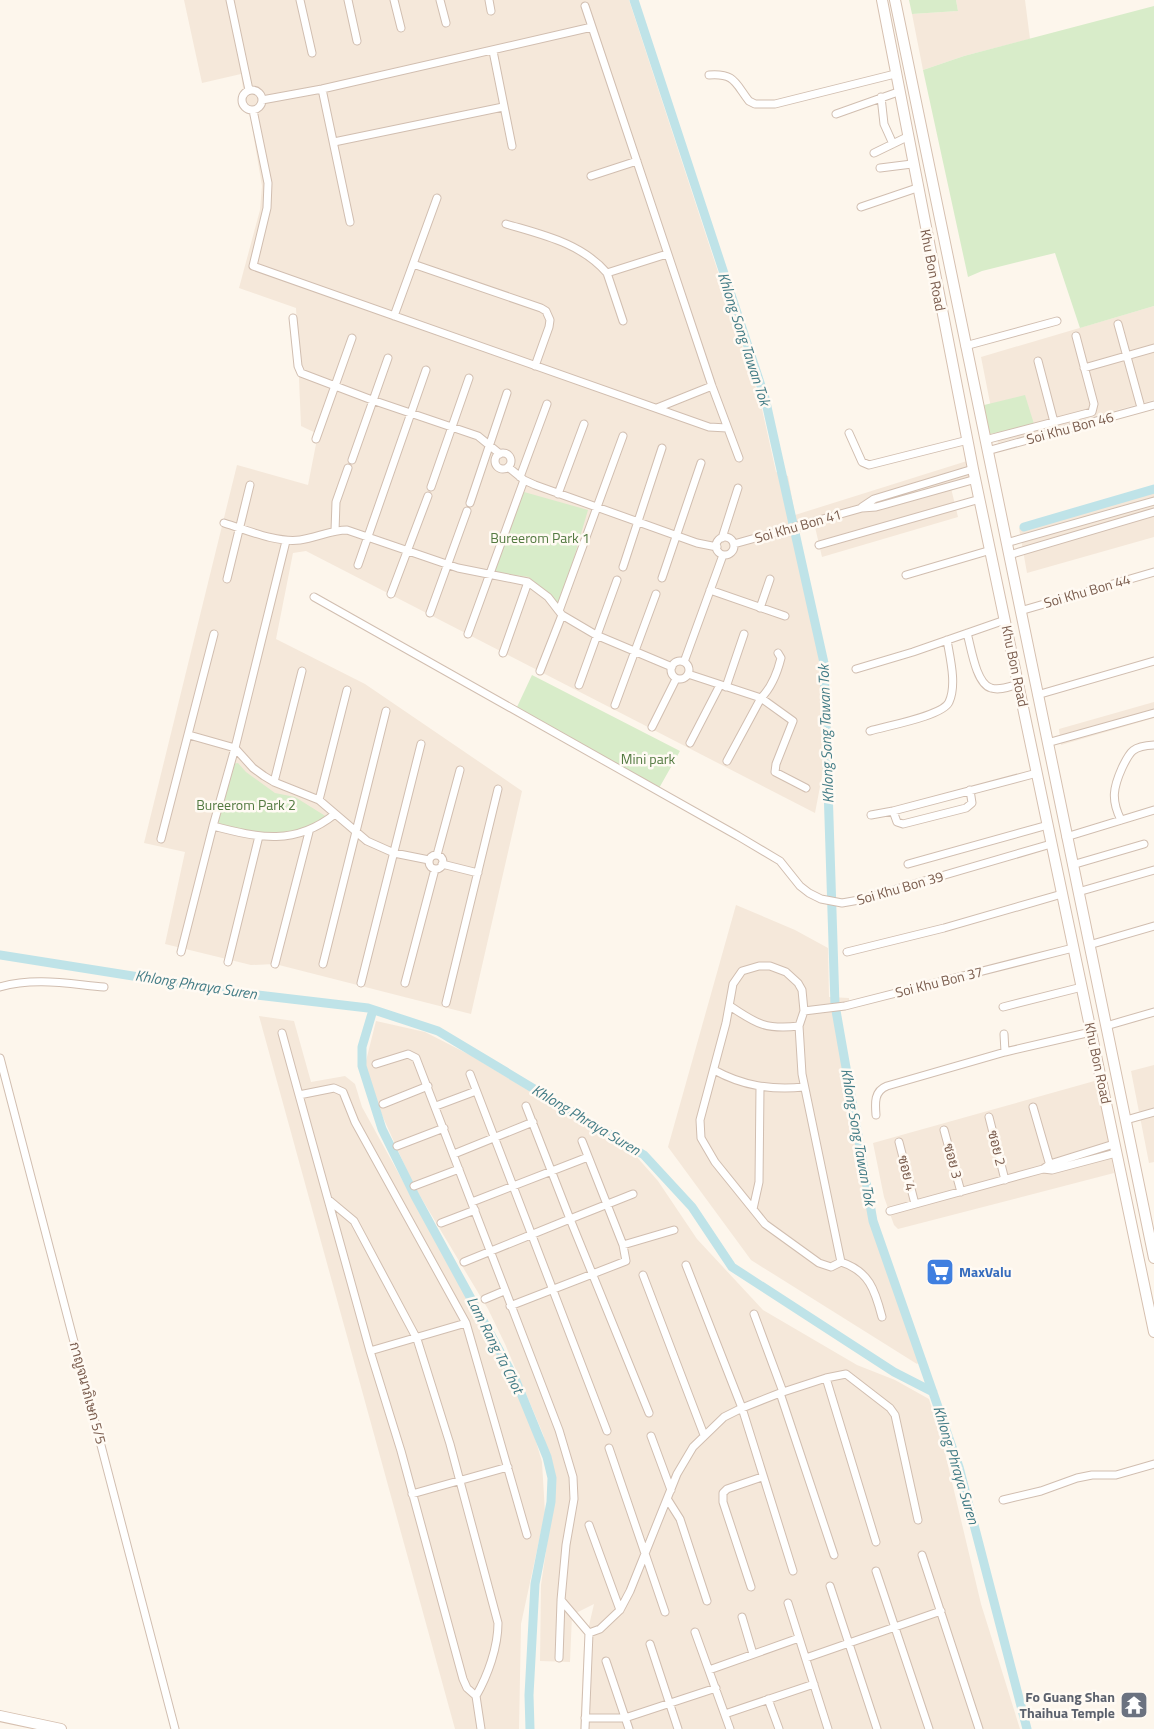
<svg xmlns="http://www.w3.org/2000/svg" width="1154" height="1729" font-family="'Titillium Web',Sarabun,sans-serif">
<rect width="100%" height="100%" fill="#fdf6ec"/>
<!-- residential -->
<path fill="#f5e8da" d="M184,0H629L760,400L776,472L788,476L795,515L967,461L972,484L951,488L958,517L822,557L815,527L797,533L831,729L815,813L306,551L293,553L276,639L365,684L522,791L471,1014L275,964L251,965L165,944L185,852L144,843L237,465L308,485L318,434L301,426L296,308L239,288L260,210L262,186L250,115L244,111L239,99L243,88L241,74L202,83Z
M956,0H1025L1030,39L964,56L923,70L912,14L958,11Z
M1154,306V400L998,443L981,357Z
M1154,490V537L1027,573L1019,528Z
M1154,702V718L1061,745L1059,729Z
M736,905L795,930L828,948L829,997L849,998V1005L835,1008L873,1221L922,1360L917,1364L751,1260L668,1147Z
M259,1016L294,1021L311,1082L345,1076L355,1084L362,1107L502,1361L518,1393L535,1438L542,1462L545,1513L521,1624L519,1729H455Z
M376,1021L425,1032L470,1055L636,1156L658,1181L697,1239L763,1310L857,1365L895,1380L929,1399L941,1436L981,1604L1020,1729H580L584,1647L594,1604L572,1615L570,1662L540,1661L541,1585L556,1483L543,1434L505,1344L488,1309L414,1186L363,1073Z
M1154,1065V1162L1149,1163L1131,1071Z
M1098,1080L1114,1173L898,1229L894,1225L884,1197L873,1143Z"/>
<!-- green -->
<path fill="#d8ecc9" d="M909,0H956L958,11L912,14Z
M1154,6V306L1080,328L1055,253L982,271L968,277L923,70L964,56Z
M1025,395L1034,424L986,435L980,406Z
M517,490L588,510L560,605L529,577L488,571Z
M532,675L680,751L658,790L517,707Z
M238,763L246,772L275,793L295,797L327,817C290,842 255,835 215,822L231,764Z"/>
<g fill="none" stroke-linecap="round" stroke-linejoin="round">
<!-- canal -->
<path stroke="#bfe3e8" stroke-width="9" d="M634,0L765,398L824,663L835,1005L873,1221L959,1467L1027,1729
M1024,527L1154,489
M0,955L240,993L368,1008L438,1031L644,1155L692,1207L732,1267L894,1372L933,1392
M373,1010L362,1047V1066L382,1129L415,1196L516,1381L547,1457L552,1478L551,1502L535,1584L529,1695L530,1729"/>
<defs>
<path id="street" d="M230,0L249,90
M300,0L312,53
M348,0L357,41
M394,0L401,28
M440,0L446,23
M489,0L491,11
M585,6L712,386L739,458
M493,51L512,146
M709,75C735,73 735,83 749,101L755,104H775L895,74
M322,89L350,222
M242 100a10 10 0 1 1 20 0a10 10 0 1 1-20 0Z
M881,97L884,124L893,144
M262,100L322,89L592,27
M253,110L268,183L267,208L253,266L709,427L727,428
M836,114L898,92
M334,142L503,107
M874,153L907,137
M880,168L912,164
M591,176L637,161
M861,207L917,188
M506,224C543,235 581,243 607,273L667,254
M413,264L437,198
M607,273L623,321
M394,316L413,264L541,308L546,311L550,320L549,327L535,366
M293,318L298,366L301,373L372,400L478,436L500,454
M1118,324L1140,404
M965,346L1057,321
M1038,361L1054,422
M1084,368L1154,348
M657,408L712,386
M849,433L862,462L869,465L968,440
M316,439L352,338
M985,440L1092,412L1094,404L1076,336
M987,451L1154,405
M495 461a8 8 0 1 1 16 0a8 8 0 1 1-16 0Z
M352,460L388,358
M508,467L524,480L535,485L697,543L717,547
M520,477L547,404
M431,487L469,378
M558,494L584,424
M470,503L507,393
M862,507L874,499L973,469
M224,523C247,530 276,543 300,540C316,538 331,530 347,530L458,568L528,582L548,597L562,615L596,635L672,667
M335,531L336,502L348,468
M716 546a9 9 0 1 1 18 0a9 9 0 1 1-18 0Z
M722,538L738,488
M286,541L235,748L253,768L264,776L274,782L319,800L367,841L394,853L429,860
M1006,543L1154,501
M734,544L862,508L876,507L976,479
M819,545L980,499
M1009,555L1154,512
M358,565L426,370
M623,567L662,448
M906,575L991,550
M662,578L701,463
M227,579L250,485
M710,590L785,616
M391,594L428,496
M314,597L738,836L780,861L800,886L809,893L821,899L842,903L859,900L1051,844
M760,608L770,579
M559,611L623,436
M1020,611L1154,572
M430,613L467,511
M967,633C971,647 976,684 991,688C1000,691 1011,686 1019,684
M468,634L524,480
M503,653L528,582
M671 670a9 9 0 1 1 18 0a9 9 0 1 1-18 0Z
M684,662L723,555
M856,669L913,652L1005,620
M540,671L562,615
M688,674L761,698C772,687 777,674 781,658L778,653
M579,685L617,580
M726,687L744,634
M1037,695L1154,661
M615,705L656,594
M652,727L676,679
M870,731C886,726 943,716 949,702C957,685 950,658 947,640
M690,743L720,685
M1047,743L1154,713
M727,761L761,698L793,721L776,764L775,772L806,788
M274,782L302,671
M319,800L347,690
M893,811L897,822L903,824L966,808L972,803L970,790
M871,815L893,811L1037,773
M1121,820C1111,800 1113,788 1122,768C1130,751 1133,746 1154,745
M213,826C259,838 295,846 335,814
M1066,837L1154,810
M161,839L214,634
M429 862a7 7 0 1 1 14 0a7 7 0 1 1-14 0Z
M437,855L460,770
M442,864L478,873
M908,864L1048,825
M1072,865L1144,844
M1078,892L1154,870
M1089,945L1154,926
M181,952L213,826L235,748L189,735
M847,952L944,928L1062,894
M228,962L259,836
M275,964L309,832
M323,964L386,711
M759,966H770L786,972L798,983L802,990L804,1011L799,1026L802,1074L841,1262L831,1267L819,1263L765,1224L715,1162L701,1138L700,1120L726,1023L733,984L742,971Z
M361,983L421,744
M405,983L435,869
M0,987C35,977 69,984 104,987
M446,1003L498,789
M730,1006C756,1024 767,1030 799,1026
M1003,1007L1082,987
M804,1011L845,1006L1073,948
M1106,1026L1154,1012
M282,1033L299,1095
M1004,1034L1005,1052
M0,1058L175,1729
M376,1064L408,1054L416,1058L559,1430L573,1477L574,1499L566,1545L561,1600L589,1633L600,1629L620,1610L630,1591L677,1474L693,1447L724,1417L742,1408L780,1393L826,1378L846,1374L890,1408L895,1415L918,1520
M714,1070C743,1086 771,1090 804,1087
M470,1074L607,1431
M383,1104L428,1086
M436,1106L476,1091
M1033,1107L1051,1169
M876,1115C875,1103 874,1091 887,1086L1005,1052L1091,1032
M989,1117L1005,1180
M1126,1120L1154,1112
M944,1130L961,1192
M899,1142L915,1204
M397,1146L444,1128
M454,1154L533,1122
M1043,1169L1050,1164L1114,1144
M414,1186L459,1169
M633,1194L570,1219L649,1413
M330,1201L354,1221L417,1339L450,1444L498,1623C498,1647 488,1675 476,1696L481,1729
M472,1202L588,1157
M753,1209L759,1182L760,1087
M890,1211L1043,1169L1052,1170L1116,1153
M441,1223L475,1210
M623,1245L674,1230
M464,1262L570,1219L526,1106
M841,1262C869,1271 875,1290 882,1317
M686,1265L742,1408L793,1571
M643,1275L704,1435
M485,1299L504,1291
M510,1306L626,1261L623,1245L582,1141
M754,1314L783,1392
M370,1351L299,1095L334,1088L343,1092L355,1122L466,1323
M826,1378L876,1542
M780,1393L834,1555
M651,1436L671,1490
M609,1448L665,1612
M412,1494L508,1467
M668,1500L680,1519L707,1601
M1003,1500L1041,1491L1077,1478L1092,1475H1116L1154,1464
M589,1525L620,1610
M922,1555L979,1729
M876,1571L929,1729
M830,1586L877,1729
M751,1587L723,1502V1493L727,1489L762,1477
M788,1603L828,1729
M742,1617L753,1654
M695,1632L730,1729
M650,1644L678,1729
M559,1658L561,1601
M806,1658L941,1611
M606,1661L629,1729
M709,1670L799,1638
M476,1696L467,1688L463,1679L401,1451L370,1351L466,1323L527,1535
M768,1699L779,1729
M725,1714L814,1684
M585,1718H625L716,1688
M585,1729L589,1633"/>
<path id="secondary" d="M882,0L973,469L1154,1332
M895,0L1154,1258
M0,1716L61,1729"/>
</defs>
<!-- street casing -->
<use href="#street" stroke="#d1beb0" stroke-width="9"/>
<!-- secondary casing -->
<use href="#secondary" stroke="#d6c0b0" stroke-width="12"/>
<!-- street -->
<use href="#street" stroke="#fff" stroke-width="7"/>
<!-- secondary -->
<use href="#secondary" stroke="#fff" stroke-width="10"/>
</g>
<!-- icons -->
<defs>
<symbol id="supermarket-square" viewBox="-11 -11 22 22"><rect x="-9" y="-9" width="18" height="18" rx="4" fill="#3f7fe0" stroke="#fffaf3"/><path d="M-6-5.5h2.5l.6 2H6L4.5 2H-2.5L-4.4-4H-6ZM-1.5 3.2a1.3 1.3 0 1 0 .1 0ZM3 3.2a1.3 1.3 0 1 0 .1 0Z" fill="#fff"/></symbol>
<symbol id="temple-square" viewBox="-11 -11 22 22"><rect x="-9" y="-9" width="18" height="18" rx="4" fill="#6b7280" stroke="#fffaf3"/><path d="M0-6L5-2H3V0L6.5 2.5H4V6H1.5V3h-3V6H-4V2.5H-6.5L-3 0V-2H-5Z" fill="#fff"/></symbol>
</defs>
<g fill-rule="evenodd">
<use href="#supermarket-square" x="924" y="1256" width="32" height="32"/>
<use href="#temple-square" x="1118" y="1689" width="32" height="32"/>
</g>
<g text-anchor="middle" stroke-width="5" stroke-linejoin="round" paint-order="stroke">
<!-- street labels -->
<g font-size="14" fill="#7a5c4d" stroke="#fffaf3">
<text transform="translate(933 270) rotate(79)" y="5">Khu Bon Road</text>
<text transform="translate(1070 428) rotate(-15)" y="5">Soi Khu Bon 46</text>
<text transform="translate(798 526) rotate(-16)" y="5">Soi Khu Bon 41</text>
<text transform="translate(1087 591) rotate(-16)" y="5">Soi Khu Bon 44</text>
<text transform="translate(1015 666) rotate(78)" y="5">Khu Bon Road</text>
<text transform="translate(900 888) rotate(-16)" y="5">Soi Khu Bon 39</text>
<text transform="translate(939 982) rotate(-14)" y="5">Soi Khu Bon 37</text>
<text transform="translate(1098 1063) rotate(78)" y="5">Khu Bon Road</text>
<text transform="translate(997 1148) rotate(76)" y="5">ซอย 2</text>
<text transform="translate(953 1161) rotate(75)" y="5">ซอย 3</text>
<text transform="translate(907 1173) rotate(76)" y="5">ซอย 4</text>
<text transform="translate(88 1393) rotate(75)" y="5">กาญจนาภิเษก 5/5</text>
</g>
<!-- park labels -->
<g font-size="14" fill="#537a41" stroke="#fffaf3">
<text x="540" y="543">Bureerom Park 1</text>
<text x="648" y="764">Mini park</text>
<text x="246" y="810">Bureerom Park 2</text>
</g>
<!-- shop labels -->
<g font-size="14" font-weight="bold" fill="#366cbe" stroke="#fffaf3" text-anchor="start">
<text x="959" y="1277">MaxValu</text>
</g>
<!-- worship labels -->
<g font-size="14" font-weight="bold" fill="#5b616d" stroke="#fffaf3" text-anchor="end">
<text x="1115" y="1702">Fo Guang Shan<tspan x="1115" dy="16">Thaihua Temple</tspan></text>
</g>
<!-- water labels -->
<g font-size="15" font-style="italic" fill="#437c86" stroke="#fffaf3">
<text transform="translate(744 339) rotate(72)" y="5">Khlong Song Tawan Tok</text>
<text transform="translate(826 734) rotate(-92)" y="5">Khlong Song Tawan Tok</text>
<text transform="translate(196 985) rotate(9)" y="5">Khlong Phraya Suren</text>
<text transform="translate(586 1120) rotate(31)" y="5">Khlong Phraya Suren</text>
<text transform="translate(858 1137) rotate(80)" y="5">Khlong Song Tawan Tok</text>
<text transform="translate(495 1345) rotate(63)" y="5">Lam Rang Ta Chot</text>
<text transform="translate(956 1465) rotate(73)" y="5">Khlong Phraya Suren</text>
</g>
</g>
</svg>
